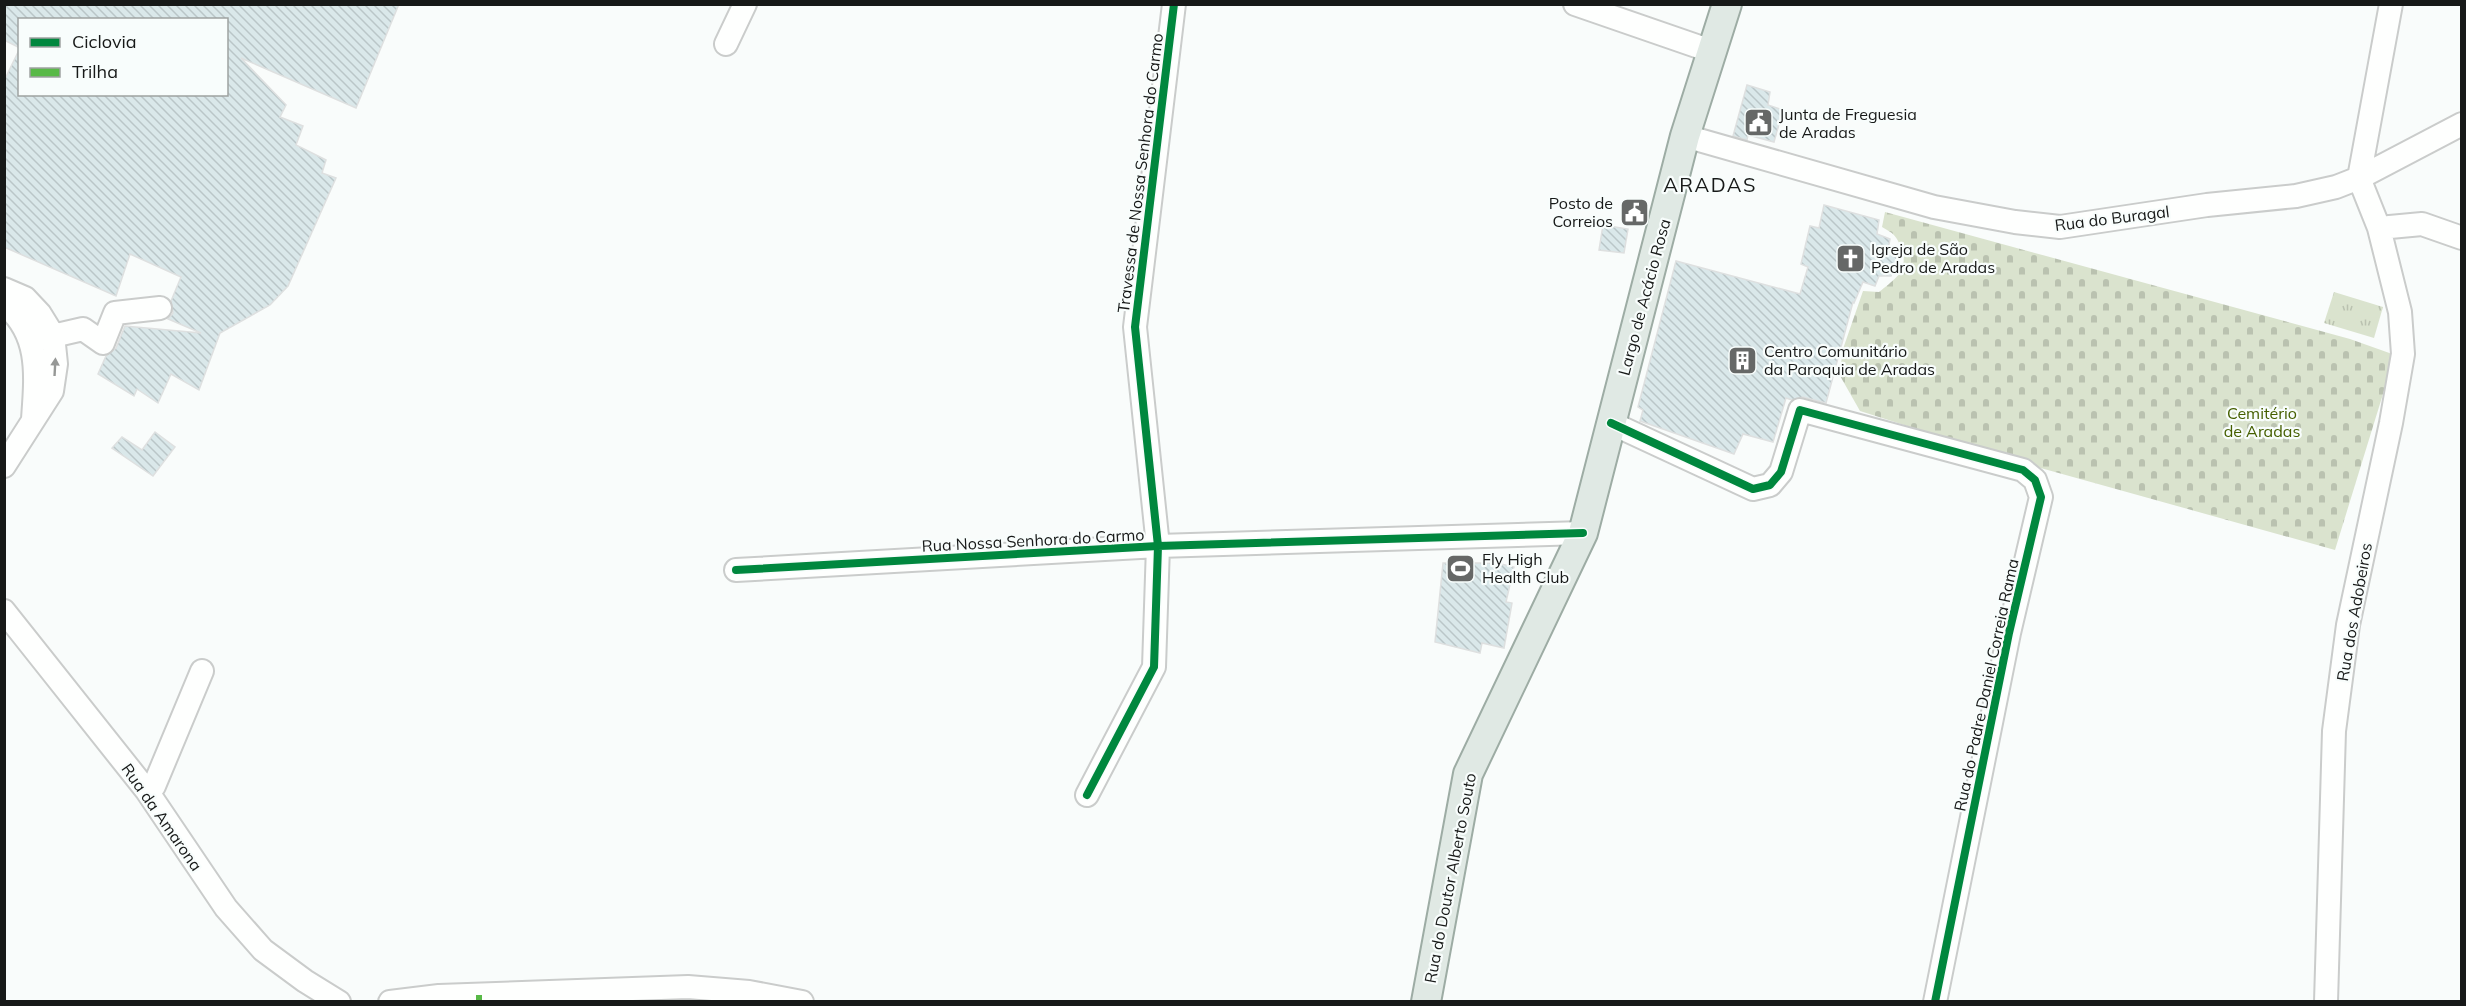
<svg xmlns="http://www.w3.org/2000/svg" width="2466" height="1006" font-family="Mulish,sans-serif">
<defs>
<pattern id="grass-tufts" width="24" height="20" patternUnits="userSpaceOnUse" patternTransform="scale(1.5)"><rect width="24" height="20" fill="#dae3ce"/><path d="M3 7l-1-3M5 7V3M7 7l1-3M15 17l-1-3M17 17v-4M19 17l1-3" fill="none" stroke="#bac2b0"/></pattern>
<pattern id="cemetery-stones" width="16" height="16" patternUnits="userSpaceOnUse" patternTransform="scale(1.5)"><rect width="16" height="16" fill="#dae3ce"/><path d="M2 7V4a2 2 0 0 1 4 0v3zM10 15v-3a2 2 0 0 1 4 0v3z" fill="#bac2b0"/></pattern>
<pattern id="building-back-hatch" width="6" height="6" patternUnits="userSpaceOnUse" patternTransform="scale(1.5)"><rect width="6" height="6" fill="#dae8ea"/><path d="M-1 5l2 2M0 0l6 6M5-1l2 2" fill="none" stroke="#bac6c8"/></pattern>
</defs>
<rect width="100%" height="100%" fill="#f9fcfb"/>
<!-- grass -->
<path fill="url(#grass-tufts)" d="M2334,292L2383,307L2374,338L2324,323Z"/>
<!-- cemetery -->
<path fill="url(#cemetery-stones)" d="M1885,212L2350,339L2395,355L2335,550L2037,467L1860,411L1839,374L1844,346L1863,291L1879,292C1895,279 1910,270 1901,248C1897,236 1893,233 1882,227Z"/>
<!-- building -->
<path fill="url(#building-back-hatch)" stroke="#dee0e0" stroke-width="1.5" d="M4,4H399L356,108L241,58L286,105L280,117L303,126L296,145L326,160L322,173L336,178L288,286L270,305L220,333L199,390L171,374L158,403L137,389L134,396L98,374L106,356L116,348L125,326L201,333L168,319L173,313L171,301L181,277L130,254L116,296L4,247V81L20,48V94H226V20H20V48L4,40Z
M1747,85L1770,92L1768,105L1783,110L1774,142L1748,135L1747,140L1733,136Z
M1824,205L1879,220L1877,234L1890,239L1888,250L1899,252L1891,276H1879L1875,286L1863,282L1854,303L1853,302L1826,403L1803,397L1792,400L1786,398L1773,442L1743,434L1734,454L1640,421L1643,410L1638,407L1676,261L1800,294L1808,267L1801,264L1810,226L1819,228Z
M1603,225L1628,229L1624,253L1599,250Z
M155,432L175,447L153,476L112,448L122,437L142,450Z
M1443,563H1497L1514,567L1506,602L1512,603L1504,648L1482,643L1480,653L1435,642Z"/>
<g fill="none" stroke-linecap="round" stroke-linejoin="round">
<defs>
<path id="minor" d="M1575,4L1711,51
M726,44L745,4
M1685,136L1934,207L2015,222L2060,227L2207,205L2296,196L2336,187L2359,178L2462,124
M2359,178L2391,4
M2359,178L2379,228L2422,224L2462,238
M4,289L25,298L40,314L53,335L56,364L52,391L4,466
M4,304C41,334 36,376 33,419
M31,341L83,329L103,343L115,313L160,308
M1611,423L1753,489L1770,485L1781,472L1800,410L2023,470L2035,480L2041,497L2009,633L1935,1002
M736,570L1158,546L1583,533
M4,611L147,791L226,908L263,950L305,981L339,1002
M148,792L154,786L202,671
M1087,795L1154,667L1158,546L1135,327L1174,4
M390,1002L439,996L688,987L749,992L802,1002
M2326,1002L2334,731L2348,625L2391,423L2403,354L2400,312L2379,228"/>
<path id="major" d="M1426,1002L1468,774L1583,533L1685,136L1727,4"/>
</defs>
<!-- minor casing -->
<use href="#minor" stroke="#cacccb" stroke-width="26"/>
<!-- major casing -->
<use href="#major" stroke="#9daca4" stroke-width="32"/>
<!-- minor -->
<use href="#minor" stroke="#fefffe" stroke-width="22"/>
<!-- major -->
<use href="#major" stroke="#e0e9e4" stroke-width="28"/>
<!-- quiet -->
<path stroke="#58b947" stroke-width="6" stroke-dasharray="12 6" stroke-linecap="butt" d="M479,995V1002"/>
<defs>
<path id="cycleway" d="M1611,423L1753,489L1770,485L1781,472L1800,410L2023,470L2035,480L2041,497L2009,633L1935,1002
M736,570L1158,546L1583,533
M1087,795L1154,667L1158,546L1135,327L1174,4"/>
</defs>
<!-- cycleway casing -->
<use href="#cycleway" stroke="#f8fdfc" stroke-width="11"/>
<!-- cycleway -->
<use href="#cycleway" stroke="#00873e" stroke-width="8"/>
</g>
<!-- one-way arrows -->
<defs><path id="oneway-solid" d="M-6-.8H1V-3.2L6.5 0L1 3.2V.8H-6Z" transform="scale(1.5)"/></defs>
<use fill="#969896" href="#oneway-solid" transform="translate(55 367) rotate(-87)"/>
<!-- icons -->
<defs>
<symbol id="civic-square" viewBox="-11 -11 22 22"><rect x="-9" y="-9" width="18" height="18" rx="4" fill="#666867" stroke="#f8fdfc"/><path d="M-.6-6.5H3V-4.5H.6V-3L4-1V1h2V6H-6V1h2V-1L-.6-3ZM-1.2 2.5V6h2.4V2.5Z" fill="#fff"/></symbol>
<symbol id="church-square" viewBox="-11 -11 22 22"><rect x="-9" y="-9" width="18" height="18" rx="4" fill="#666867" stroke="#f8fdfc"/><path d="M-1.2-6h2.4v3.5h3.3v2.4h-3.3V6h-2.4V-.1h-3.3v-2.4h3.3Z" fill="#fff"/></symbol>
<symbol id="building-square" viewBox="-11 -11 22 22"><rect x="-9" y="-9" width="18" height="18" rx="4" fill="#666867" stroke="#f8fdfc"/><path d="M-4-6H4V6H1V3H-1V6H-4ZM-2.5-4.3h1.7v1.8h-1.7ZM.8-4.3h1.7v1.8H.8ZM-2.5-1h1.7V.8h-1.7ZM.8-1h1.7V.8H.8Z" fill="#fff"/></symbol>
<symbol id="stadium-square" viewBox="-11 -11 22 22"><rect x="-9" y="-9" width="18" height="18" rx="4" fill="#666867" stroke="#f8fdfc"/><path d="M0-5a6.5 5 0 1 0 0 10a6.5 5 0 1 0 0-10ZM-3.5-1.8h7v3.6h-7Z" fill="#fff"/></symbol>
</defs>
<g fill-rule="evenodd">
<use href="#civic-square" x="1742" y="106" width="33" height="33"/>
<use href="#civic-square" x="1618" y="196" width="33" height="33"/>
<use href="#church-square" x="1834" y="242" width="33" height="33"/>
<use href="#building-square" x="1726" y="344" width="33" height="33"/>
<use href="#stadium-square" x="1444" y="552" width="33" height="33"/>
</g>
<g text-anchor="middle" stroke-width="4.5" stroke-linejoin="round" paint-order="stroke">
<!-- poi labels -->
<g font-size="16" fill="#171918" stroke="#f8fdfc" text-anchor="start">
<text x="1779" y="120">Junta de Freguesia<tspan x="1779" dy="18">de Aradas</tspan></text>
<text x="1613" y="209" text-anchor="end">Posto de<tspan x="1613" dy="18">Correios</tspan></text>
<text x="1871" y="255">Igreja de São<tspan x="1871" dy="18">Pedro de Aradas</tspan></text>
<text x="1764" y="357">Centro Comunitário<tspan x="1764" dy="18">da Paroquia de Aradas</tspan></text>
<text x="1482" y="565">Fly High<tspan x="1482" dy="18">Health Club</tspan></text>
</g>
<!-- street labels -->
<g font-size="16" fill="#171918" stroke="#f8fdfc">
<text transform="translate(1140 173) rotate(-83)" y="6">Travessa de Nossa Senhora do Carmo</text>
<text transform="translate(2112 218) rotate(-7)" y="6">Rua do Buragal</text>
<text transform="translate(1644 297) rotate(-75)" y="6">Largo de Acácio Rosa</text>
<text transform="translate(1033 540) rotate(-3)" y="6">Rua Nossa Senhora do Carmo</text>
<text transform="translate(2354 612) rotate(-80)" y="6">Rua dos Adobeiros</text>
<text transform="translate(1986 685) rotate(-78)" y="6">Rua do Padre Daniel Correia Rama</text>
<text transform="translate(162 817) rotate(55)" y="6">Rua da Amarona</text>
<text transform="translate(1450 878) rotate(-79)" y="6">Rua do Doutor Alberto Souto</text>
</g>
<!-- park labels -->
<g font-size="16" fill="#455f00" stroke="#f8fdfc">
<text x="2262" y="419">Cemitério<tspan x="2262" dy="18">de Aradas</tspan></text>
</g>
<!-- quarter labels -->
<g font-size="20" letter-spacing="1.5" fill="#171918" stroke="#f8fdfc">
<text x="1710" y="192">ARADAS</text>
</g>
</g>
<!-- border -->
<rect width="2466" height="1006" fill="none" stroke="#171918" stroke-width="12"/>
<!-- legend -->
<rect x="18" y="18" width="210" height="78" fill="#f8fdfc" stroke="#9ea2a1" stroke-width="1.5"/>
<rect x="30" y="38" width="30" height="9" fill="#00873e" stroke="#9ea2a1" stroke-width="1.5"/>
<text x="72" y="48" font-size="18" fill="#171918">Ciclovia</text>
<rect x="30" y="68" width="30" height="9" fill="#58b947" stroke="#9ea2a1" stroke-width="1.5"/>
<text x="72" y="78" font-size="18" fill="#171918">Trilha</text>
</svg>
